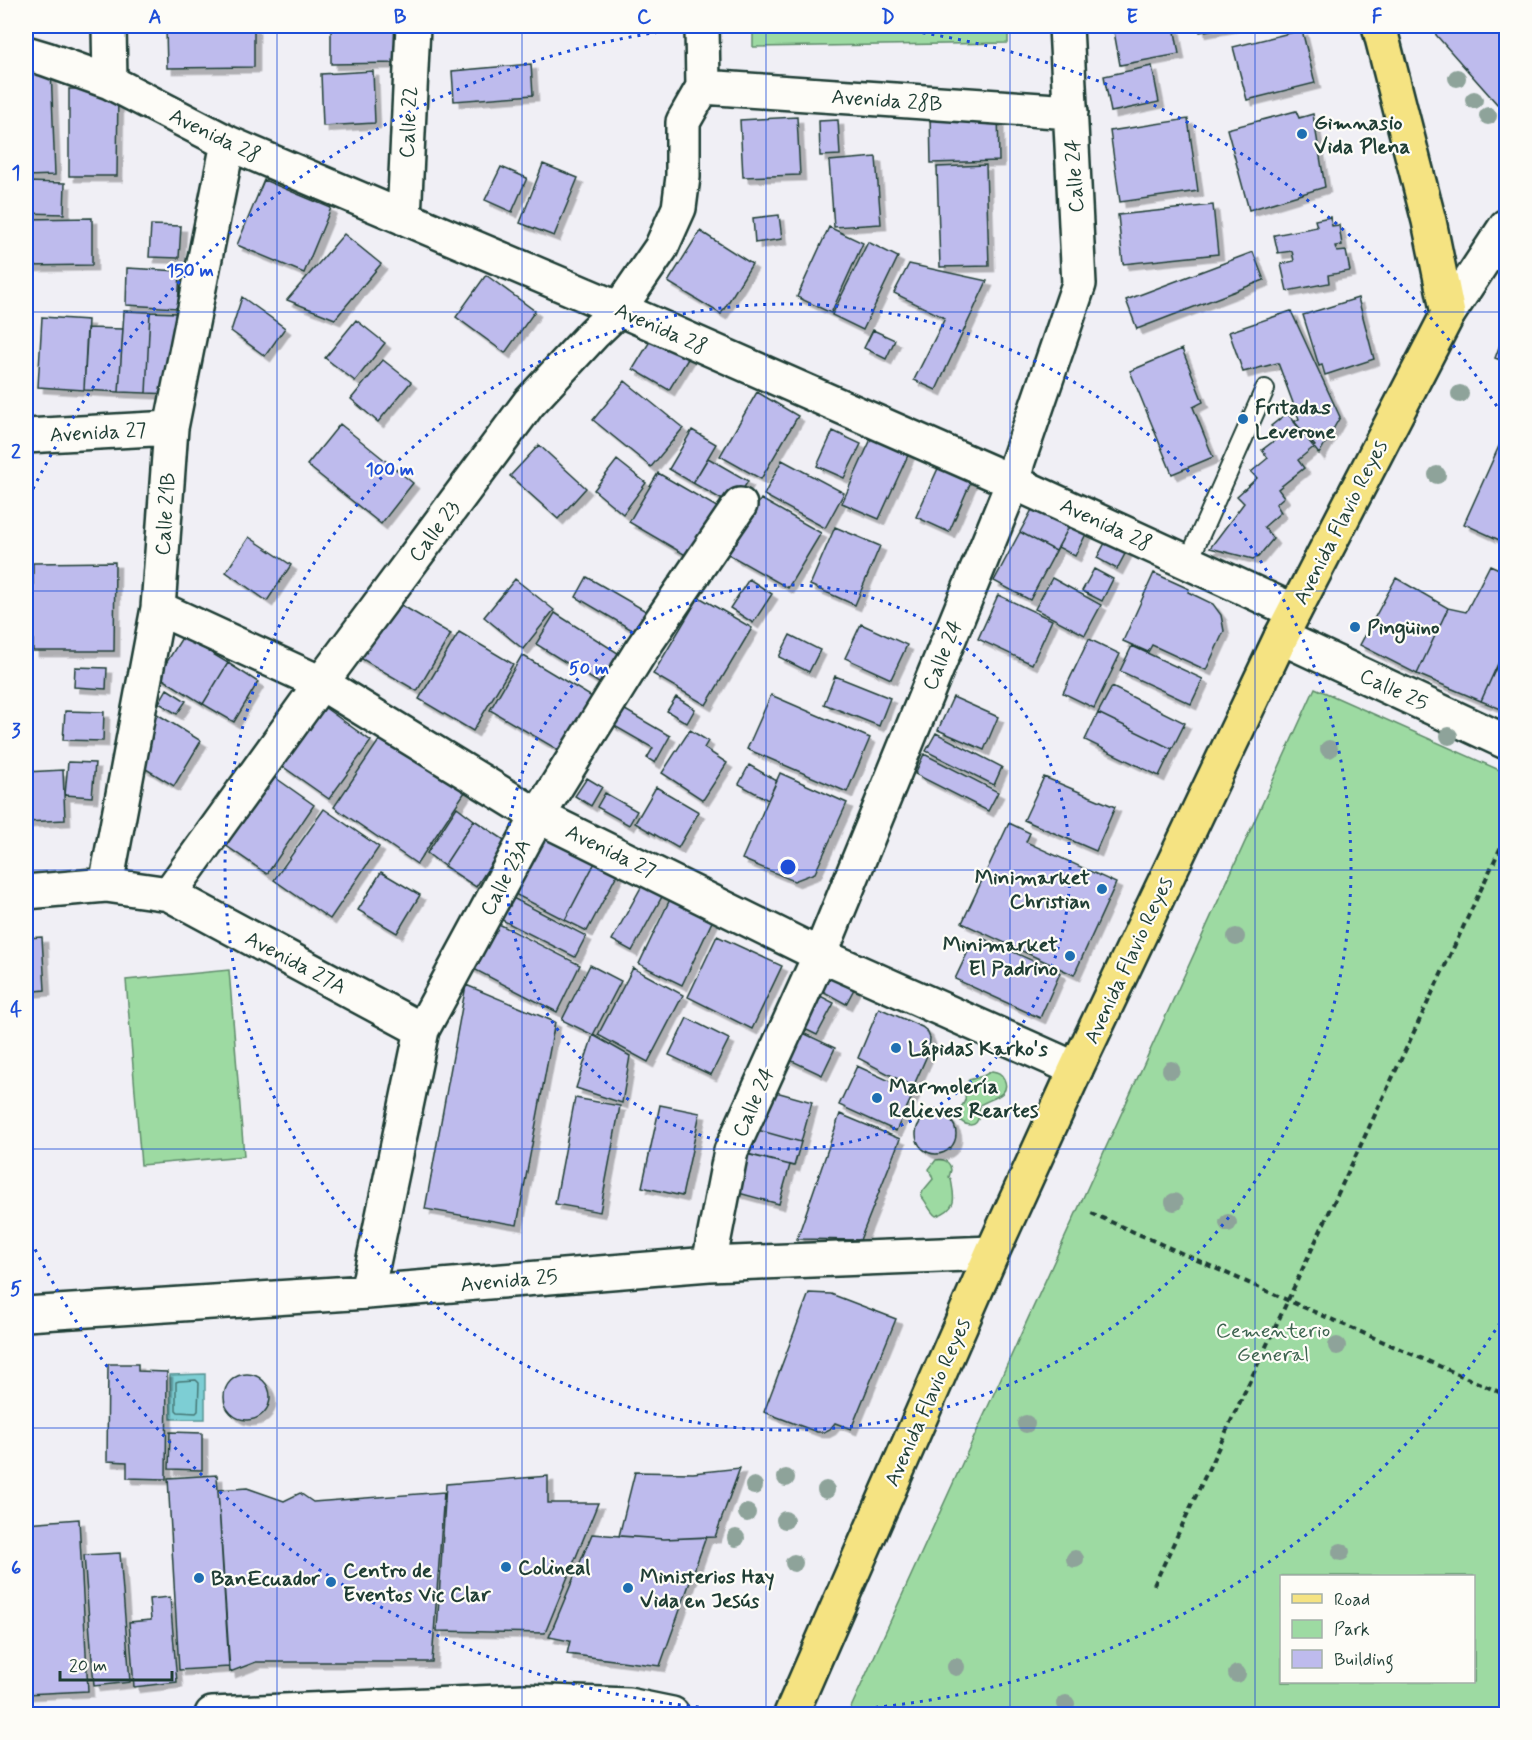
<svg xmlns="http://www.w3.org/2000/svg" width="1532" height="1740" font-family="Mynerve,sans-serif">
<defs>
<filter id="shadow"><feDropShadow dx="5.5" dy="5.5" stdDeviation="0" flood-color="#0004"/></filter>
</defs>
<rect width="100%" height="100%" fill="#f0eff5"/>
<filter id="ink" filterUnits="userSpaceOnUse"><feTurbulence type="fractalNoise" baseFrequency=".0167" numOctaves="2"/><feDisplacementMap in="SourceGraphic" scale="12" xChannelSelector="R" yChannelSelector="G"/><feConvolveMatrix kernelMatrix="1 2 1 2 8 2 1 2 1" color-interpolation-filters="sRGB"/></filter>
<g filter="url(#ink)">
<!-- green -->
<path fill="#9ddaa2" stroke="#5e8c6b" stroke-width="1.5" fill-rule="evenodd" d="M753,26H1008V43L753,47Z
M1315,688L1506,773V1714H855L849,1712ZM1474,1576V1682H1282V1576Z
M229,970L244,1156L141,1165L126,980Z
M992,1071C998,1072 1001,1073 1004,1079C1012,1096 990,1098 980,1105C979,1109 980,1112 979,1115C977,1130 963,1126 957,1116C958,1108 963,1107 965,1100C966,1096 964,1091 964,1086L969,1080L983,1076Z
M936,1160C944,1158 950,1162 951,1170L949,1177L951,1179C954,1197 959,1208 936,1216C929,1211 927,1202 921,1196L923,1191L933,1179L929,1169Z"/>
<!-- water -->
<path fill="#7dced4" stroke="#579494" stroke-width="1.5" d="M205,1374V1419H171L170,1375Z"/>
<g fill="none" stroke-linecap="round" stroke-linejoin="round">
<!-- shore -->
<path stroke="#457774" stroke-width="1.5" d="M196,1380L199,1383L198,1411L196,1413L178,1412L176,1410V1382L179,1381Z"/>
</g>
<!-- building -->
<path fill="#bebbed" stroke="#1f3d34" stroke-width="1.5" filter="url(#shadow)" d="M331,26H400V63L331,64Z
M1113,26H1174L1179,54L1120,65Z
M1199,26H1233L1200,32Z
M1434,26H1502L1506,30V114L1436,35Z
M254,27V67L167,68L166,29Z
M1302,30L1315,83L1247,100L1233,47Z
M531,64L533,95L454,101L452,71Z
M1152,66L1159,102L1111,112L1104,76Z
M51,68L55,175L26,176V69Z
M373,71L375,123L323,126L321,74Z
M69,89H118L117,176H69Z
M998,110L999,161L931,163L930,113Z
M1296,111L1299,118L1313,114L1325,187L1249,210L1227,129Z
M797,117L800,175L743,177L740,120Z
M1188,119L1198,191L1120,202L1110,131Z
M838,120L840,155L820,156L819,121Z
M876,157L881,224L834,227L829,161Z
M543,164L578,178L554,236L520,223Z
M986,165L989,266L940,267L937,167Z
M501,167L527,178L512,212L485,200Z
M264,180L331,208L304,273L237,245Z
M26,182L65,183L64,214L26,213Z
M1213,205L1218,254L1123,264L1118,215Z
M779,215L782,239L755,243L753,218Z
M1330,217L1332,226L1339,225L1342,245L1335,246L1337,252L1346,251L1350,271L1328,275L1329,283L1287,291L1281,264L1294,261L1292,251L1278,253L1274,235L1317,227L1315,220Z
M92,218V265L26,266V219Z
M151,225L181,226L179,258L149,257Z
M829,227L863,243L831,313L797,297Z
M700,231L752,264L721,314L668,282Z
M344,234L381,264L335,319L287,300Z
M868,242L898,257L863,330L832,315Z
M1253,252L1264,280L1137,329L1126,300Z
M909,264L987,281L936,390L914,380L945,318L894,293Z
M127,268L180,271L178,308L126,305Z
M486,275L535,311L505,353L456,317Z
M242,297L285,328L265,356L231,331Z
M1358,298L1374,359L1325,375L1322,365L1319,366L1303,315Z
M124,311L150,312L146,393L119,392Z
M1291,311L1340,417L1319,454L1294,422L1299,419L1278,363L1243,372L1229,332Z
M150,312L177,313L173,394L146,393Z
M42,317L88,320L84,390L38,387Z
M356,320L385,343L355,381L325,358Z
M87,328L123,329L119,392L84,390Z
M873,330L895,340L886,359L864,348Z
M1505,331L1506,332V362L1495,358Z
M655,333L691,354L669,390L633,369Z
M1182,349L1203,402L1193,407L1213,457L1172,474L1130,371Z
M383,360L411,382L378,422L351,399Z
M625,381L683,428L651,467L593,420Z
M757,392L798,416L761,479L720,456Z
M1287,413L1315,446L1298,460L1304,468L1278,489L1284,497L1276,504L1281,512L1264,527L1273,539L1258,557L1253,559L1210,548L1244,503L1237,496L1257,478L1251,472L1268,458L1262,450L1279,437L1271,426Z
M340,424L413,483L381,524L307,465Z
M692,430L716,444L693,483L669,469Z
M833,431L861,444L844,478L817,466Z
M1504,435L1506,437V543L1464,524Z
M872,437L909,453L879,519L842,503Z
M539,445L586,488L558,519L510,476Z
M708,458L748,481L733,506L693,483Z
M617,460L646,483L623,514L594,490Z
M782,460L844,493L825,528L764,495Z
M940,464L972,479L949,532L916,517Z
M658,473L722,510L694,560L629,522Z
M761,499L821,533L788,588L728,554Z
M1034,506L1070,525L1056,551L1020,532Z
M1070,525L1086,534L1075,556L1058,547Z
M835,527L880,546L855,605L810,585Z
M1020,532L1056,551L1030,600L994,581Z
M249,537L291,565L267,601L226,572Z
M1106,541L1126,552L1117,569L1097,558Z
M115,562L114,651H33V563Z
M1490,565L1506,572V646L1481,701L1417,674L1448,608L1466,612Z
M1094,569L1113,579L1102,601L1082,591Z
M1154,573L1189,589L1188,592L1213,604L1221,615L1224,631L1206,670L1152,645L1148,652L1123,641Z
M587,577L651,614L639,634L576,597Z
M1052,578L1101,605L1085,635L1035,609Z
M1396,578L1448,608L1417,674L1360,645Z
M515,579L554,610L523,649L484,617Z
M749,579L772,594L753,623L730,608Z
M998,595L1052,620L1032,664L978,639Z
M699,597L752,628L706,705L653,674Z
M391,599L451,634L417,691L357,656Z
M555,613L621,655L602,685L536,644Z
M861,624L907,645L891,679L845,658Z
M459,632L513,664L473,731L419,699Z
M790,635L820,650L809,672L779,657Z
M183,636L228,663L203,704L158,676Z
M1089,639L1120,654L1094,708L1063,693Z
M1132,646L1203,679L1191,704L1120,671Z
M1506,646V711L1481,701Z
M522,655L597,700L565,754L490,710Z
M228,663L258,682L234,722L203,704Z
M75,667L107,668L106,689L74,687Z
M835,676L890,698L879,726L824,704Z
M1112,687L1185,723L1172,749L1098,713Z
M167,689L186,701L177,714L159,703Z
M771,695L870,738L847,792L747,749Z
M676,697L695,709L687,723L667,711Z
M953,697L998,717L984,750L938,730Z
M324,707L371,741L329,799L282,766Z
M620,707L670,736L655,763L647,758L653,748L611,724Z
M149,709L201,741L174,786L121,754Z
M65,711L104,712L103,741L63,740Z
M1098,713L1172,749L1159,776L1085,740Z
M690,730L708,741L704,748L727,763L703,800L662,773Z
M936,733L1002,767L994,785L926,751Z
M382,736L465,792L417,864L334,807Z
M924,754L998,792L988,811L915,774Z
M68,762L95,763L92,797L65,795Z
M749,765L777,781L768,800L739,784Z
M63,770L65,820L26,822V772Z
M780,773L847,803L815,873L794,881L742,859Z
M273,776L314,805L267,874L225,845Z
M1044,777L1115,807L1096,851L1024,820Z
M587,778L602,787L591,806L575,796Z
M656,787L699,812L678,848L635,823Z
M605,793L637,811L629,825L597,807Z
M457,807L474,820L444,866L427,853Z
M324,809L379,847L330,919L274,880Z
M474,820L506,841L476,887L444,866Z
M1009,823L1030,833L1026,842L1116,883L1074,975L962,923Z
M545,825L600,853L565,920L511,892Z
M600,853L622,865L587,931L565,920Z
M381,872L420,895L397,933L358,910Z
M644,882L664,893L632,951L612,940Z
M674,891L717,911L682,985L639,964Z
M511,897L586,936L575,957L500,919Z
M493,921L580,965L557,1012L470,967Z
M717,936L782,966L752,1029L688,997Z
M42,937L45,990L26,992V938Z
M982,938L1060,973L1040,1018L955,979L973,941L980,944Z
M830,957L862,974L846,1004L815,987Z
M590,965L621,981L593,1035L562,1020Z
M633,968L683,995L648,1062L598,1035Z
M466,985L555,1022L517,1225L425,1209Z
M799,985L834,1003L817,1035L782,1018Z
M879,1008L922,1027L927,1031L930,1038L929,1051L913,1087L858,1058Z
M687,1018L729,1039L711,1075L669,1055Z
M784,1024L835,1048L822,1075L771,1051Z
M593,1035L630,1056L622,1103L576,1088Z
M857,1066L914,1092L896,1131L839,1105Z
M758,1087L812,1102L801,1142L747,1127Z
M575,1098L620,1106L600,1212L555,1204Z
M660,1105L700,1113L682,1196L642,1187Z
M840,1114L900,1139L860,1240L797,1239Z
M916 1134a20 20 0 1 1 40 0a20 20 0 1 1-40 0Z
M747,1127L801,1142L794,1166L740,1152Z
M746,1154L790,1165L779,1204L735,1192Z
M809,1293L831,1294L896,1319L851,1429L835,1423L830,1429L824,1432H817L764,1412Z
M108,1364H138V1371L167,1372L166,1479L127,1478V1462L107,1461Z
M224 1397a23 23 0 1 1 46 0a23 23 0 1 1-46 0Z
M170,1432L202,1433V1470L169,1469Z
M740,1468L715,1537L664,1539L619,1536L635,1472L693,1473Z
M217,1475L229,1667L179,1670L168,1478Z
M548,1476V1503H598L545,1633L437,1631L446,1484Z
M247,1488L284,1501L300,1493L313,1502L444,1492L432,1662H256L230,1672L218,1490Z
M79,1519L88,1691L26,1694V1523Z
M592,1534L664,1539L706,1537L660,1666L567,1654L570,1641L549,1637Z
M120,1553L130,1682L94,1686L84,1555Z
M170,1597L177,1682L134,1687L129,1622L151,1620L149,1599Z"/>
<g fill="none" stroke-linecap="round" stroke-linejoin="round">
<defs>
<path id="service" d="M1188,562L1265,389"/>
<path id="minor" d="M109,26L110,82
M26,53L46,59L110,82L228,143L619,309L1013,482L1294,611
M703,87L1071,112
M404,218L413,26
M26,436L171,428
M158,608L321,683L538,816L820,955L1076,1069
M1281,637L1506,742
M106,885L158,608L171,428L228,143
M26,892L106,885L169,894L321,683L529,403L594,333L619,309L661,248L679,208L683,177V122L703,87L702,26
M169,894L422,1030
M709,1264L731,1151L820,955L1013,482L1018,461L1079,284L1066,26
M367,1292L422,1030L538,816L640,652L740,505
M26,1314L367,1292L709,1264L992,1253"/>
<path id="secondary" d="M1448,314L1506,226
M212,1714L524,1701L628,1705L672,1714"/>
<path id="primary" d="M791,1714L992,1253L1076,1069L1281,637L1448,314L1429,221L1379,26"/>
</defs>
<!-- service casing -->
<use href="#service" stroke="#1f3d34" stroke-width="22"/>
<!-- minor casing -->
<use href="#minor" stroke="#1f3d34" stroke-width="38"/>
<!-- secondary casing -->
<use href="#secondary" stroke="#1f3d34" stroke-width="38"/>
<!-- primary casing -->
<use href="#primary" stroke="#1f3d34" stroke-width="38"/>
<!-- path -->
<path stroke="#1f3d34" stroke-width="4" stroke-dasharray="6 4.5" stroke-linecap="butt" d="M1091,1213L1287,1300L1506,1395
M1154,1585L1506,836"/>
<!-- service -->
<use href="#service" stroke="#fdfcf7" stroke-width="18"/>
<!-- minor -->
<use href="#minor" stroke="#fdfcf7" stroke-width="33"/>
<!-- secondary -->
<use href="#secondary" stroke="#fdfcf7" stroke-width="33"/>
<!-- primary -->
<use href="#primary" stroke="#f5e382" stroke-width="33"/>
</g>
<!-- trees -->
<g fill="#8ea39a">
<circle cx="1457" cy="78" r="9"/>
<circle cx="1474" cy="100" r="9"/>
<circle cx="1488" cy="116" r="9"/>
<circle cx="1460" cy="394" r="9"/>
<circle cx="1437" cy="475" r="9"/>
<circle cx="1449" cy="736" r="9"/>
<circle cx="1329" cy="749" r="9"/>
<circle cx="1236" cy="937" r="9"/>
<circle cx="1171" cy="1070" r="9"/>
<circle cx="1174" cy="1202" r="9"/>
<circle cx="1228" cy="1223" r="9"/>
<circle cx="1337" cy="1346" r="9"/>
<circle cx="1026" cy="1424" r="9"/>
<circle cx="786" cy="1478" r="9"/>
<circle cx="754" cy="1486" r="9"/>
<circle cx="826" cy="1490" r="9"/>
<circle cx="747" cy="1513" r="9"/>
<circle cx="785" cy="1520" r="9"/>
<circle cx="736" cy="1538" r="9"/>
<circle cx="1341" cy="1552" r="9"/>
<circle cx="1075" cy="1559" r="9"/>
<circle cx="794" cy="1563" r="9"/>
<circle cx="956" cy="1667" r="9"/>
<circle cx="1237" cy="1674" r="9"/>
<circle cx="1066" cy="1704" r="9"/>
</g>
</g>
<!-- grid -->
<path fill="none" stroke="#1d4ed8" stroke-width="1.5" stroke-opacity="0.55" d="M277,26V1714M522,26V1714M766,26V1714M1010,26V1714M1255,26V1714M26,312H1506M26,591H1506M26,870H1506M26,1149H1506M26,1428H1506"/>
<!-- distance rings -->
<g fill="none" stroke="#1d4ed8" stroke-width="3" stroke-dasharray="3 6">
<circle cx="788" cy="867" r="282"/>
<circle cx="788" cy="867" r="563"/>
<path d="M1505 1315A845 845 0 0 1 29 1237M29 497A845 845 0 0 1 707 26M869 26A845 845 0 0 1 1505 419"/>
</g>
<!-- markers -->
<g fill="#1f6fb2" stroke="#fdfcf7" stroke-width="2">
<circle cx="1302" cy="134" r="6"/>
<circle cx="1243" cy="419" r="6"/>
<circle cx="1355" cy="627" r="6"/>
<circle cx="1102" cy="889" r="6"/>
<circle cx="1070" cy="956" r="6"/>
<circle cx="896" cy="1048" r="6"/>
<circle cx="877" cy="1098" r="6"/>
<circle cx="506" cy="1567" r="6"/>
<circle cx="199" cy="1578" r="6"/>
<circle cx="331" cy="1582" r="6"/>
<circle cx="628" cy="1588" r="6"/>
</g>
<g text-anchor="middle" stroke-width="4.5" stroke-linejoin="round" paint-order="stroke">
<!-- street labels -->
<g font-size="21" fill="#1f3d34" stroke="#fdfcf7">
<text transform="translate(887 100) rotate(4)" y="7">Avenida 28B</text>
<text transform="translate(408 122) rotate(-87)" y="7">Calle 22</text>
<text transform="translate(215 135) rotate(26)" y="7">Avenida 28</text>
<text transform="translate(1074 176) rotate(-93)" y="7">Calle 24</text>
<text transform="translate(661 328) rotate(24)" y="7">Avenida 28</text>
<text transform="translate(98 432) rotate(-3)" y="7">Avenida 27</text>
<text transform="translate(165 514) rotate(-86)" y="7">Calle 21B</text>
<text transform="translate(1340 522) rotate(-63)" y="7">Avenida Flavio Reyes</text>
<text transform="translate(1106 524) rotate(25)" y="7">Avenida 28</text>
<text transform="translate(434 531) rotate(-53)" y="7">Calle 23</text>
<text transform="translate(942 655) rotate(-68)" y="7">Calle 24</text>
<text transform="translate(1394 689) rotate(25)" y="7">Calle 25</text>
<text transform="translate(611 851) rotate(26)" y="7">Avenida 27</text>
<text transform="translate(505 877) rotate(-62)" y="7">Calle 23A</text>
<text transform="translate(1128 960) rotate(-65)" y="7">Avenida Flavio Reyes</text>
<text transform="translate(296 962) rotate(28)" y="7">Avenida 27A</text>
<text transform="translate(753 1102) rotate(-66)" y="7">Calle 24</text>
<text transform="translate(509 1280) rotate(-5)" y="7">Avenida 25</text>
<text transform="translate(927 1402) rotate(-66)" y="7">Avenida Flavio Reyes</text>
</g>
<!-- poi labels -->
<g font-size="21" font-weight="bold" fill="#1f3d34" stroke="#fdfcf7" text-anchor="start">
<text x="1314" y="129">Gimnasio<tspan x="1314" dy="24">Vida Plena</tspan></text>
<text x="1255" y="414">Fritadas<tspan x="1255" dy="24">Leverone</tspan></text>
<text x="1367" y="634">Pingüino</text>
<text x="1090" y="884" text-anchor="end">Minimarket<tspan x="1090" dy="24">Christian</tspan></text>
<text x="1058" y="951" text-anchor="end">Minimarket<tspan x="1058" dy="24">El Padrino</tspan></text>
<text x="908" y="1055">Lápidas Karko's</text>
<text x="889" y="1093">Marmolería<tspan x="889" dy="24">Relieves Reartes</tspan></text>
<text x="518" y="1574">Colineal</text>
<text x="343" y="1577">Centro de<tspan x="343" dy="24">Eventos Vic Clar</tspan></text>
<text x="640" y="1583">Ministerios Hay<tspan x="640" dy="24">Vida en Jesús</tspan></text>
<text x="211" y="1585">BanEcuador</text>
</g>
<!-- park labels -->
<g font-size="21" fill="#3e6450" stroke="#fdfcf7">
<text x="1273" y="1337">Cementerio<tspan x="1273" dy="24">General</tspan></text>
</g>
</g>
<circle cx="788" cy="867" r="9" fill="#1d4ed8" stroke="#fdfcf7" stroke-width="3"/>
<g font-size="18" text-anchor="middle" font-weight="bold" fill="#1d4ed8" stroke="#fdfcf7" stroke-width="4.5" stroke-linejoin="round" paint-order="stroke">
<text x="190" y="276">150 m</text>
<text x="390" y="475">100 m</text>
<text x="589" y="674">50 m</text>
</g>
<!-- margin -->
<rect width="1532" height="1740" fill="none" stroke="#fdfcf7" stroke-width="66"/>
<!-- legend -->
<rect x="1280" y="1575" width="195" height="108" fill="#fdfcf7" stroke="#a4b0a9" stroke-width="1.5"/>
<rect x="1292" y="1594" width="30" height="9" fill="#f5e382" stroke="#a4b0a9" stroke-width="1.5"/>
<text x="1334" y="1605" font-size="18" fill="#1f3d34">Road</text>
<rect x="1292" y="1620" width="30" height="18" fill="#9ddaa2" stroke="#a4b0a9" stroke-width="1.5"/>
<text x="1334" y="1635" font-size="18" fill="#1f3d34">Park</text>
<rect x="1292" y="1650" width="30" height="18" fill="#bebbed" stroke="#a4b0a9" stroke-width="1.5"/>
<text x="1334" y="1665" font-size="18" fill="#1f3d34">Building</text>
<!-- scale -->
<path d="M60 1671v9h112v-9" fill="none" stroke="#1f3d34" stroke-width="3"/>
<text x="69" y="1671" font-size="18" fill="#1f3d34" stroke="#fdfcf7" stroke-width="4.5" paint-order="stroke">20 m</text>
<rect x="33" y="33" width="1466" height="1674" fill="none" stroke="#1d4ed8" stroke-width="2"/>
<g font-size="20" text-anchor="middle" font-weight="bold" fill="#1d4ed8">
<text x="155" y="23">A</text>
<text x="400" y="23">B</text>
<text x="644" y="23">C</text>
<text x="888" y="23">D</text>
<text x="1132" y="23">E</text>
<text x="1377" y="23">F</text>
<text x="16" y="179">1</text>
<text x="16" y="458">2</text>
<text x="16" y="737">3</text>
<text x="16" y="1016">4</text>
<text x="16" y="1295">5</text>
<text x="16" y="1574">6</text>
</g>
</svg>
